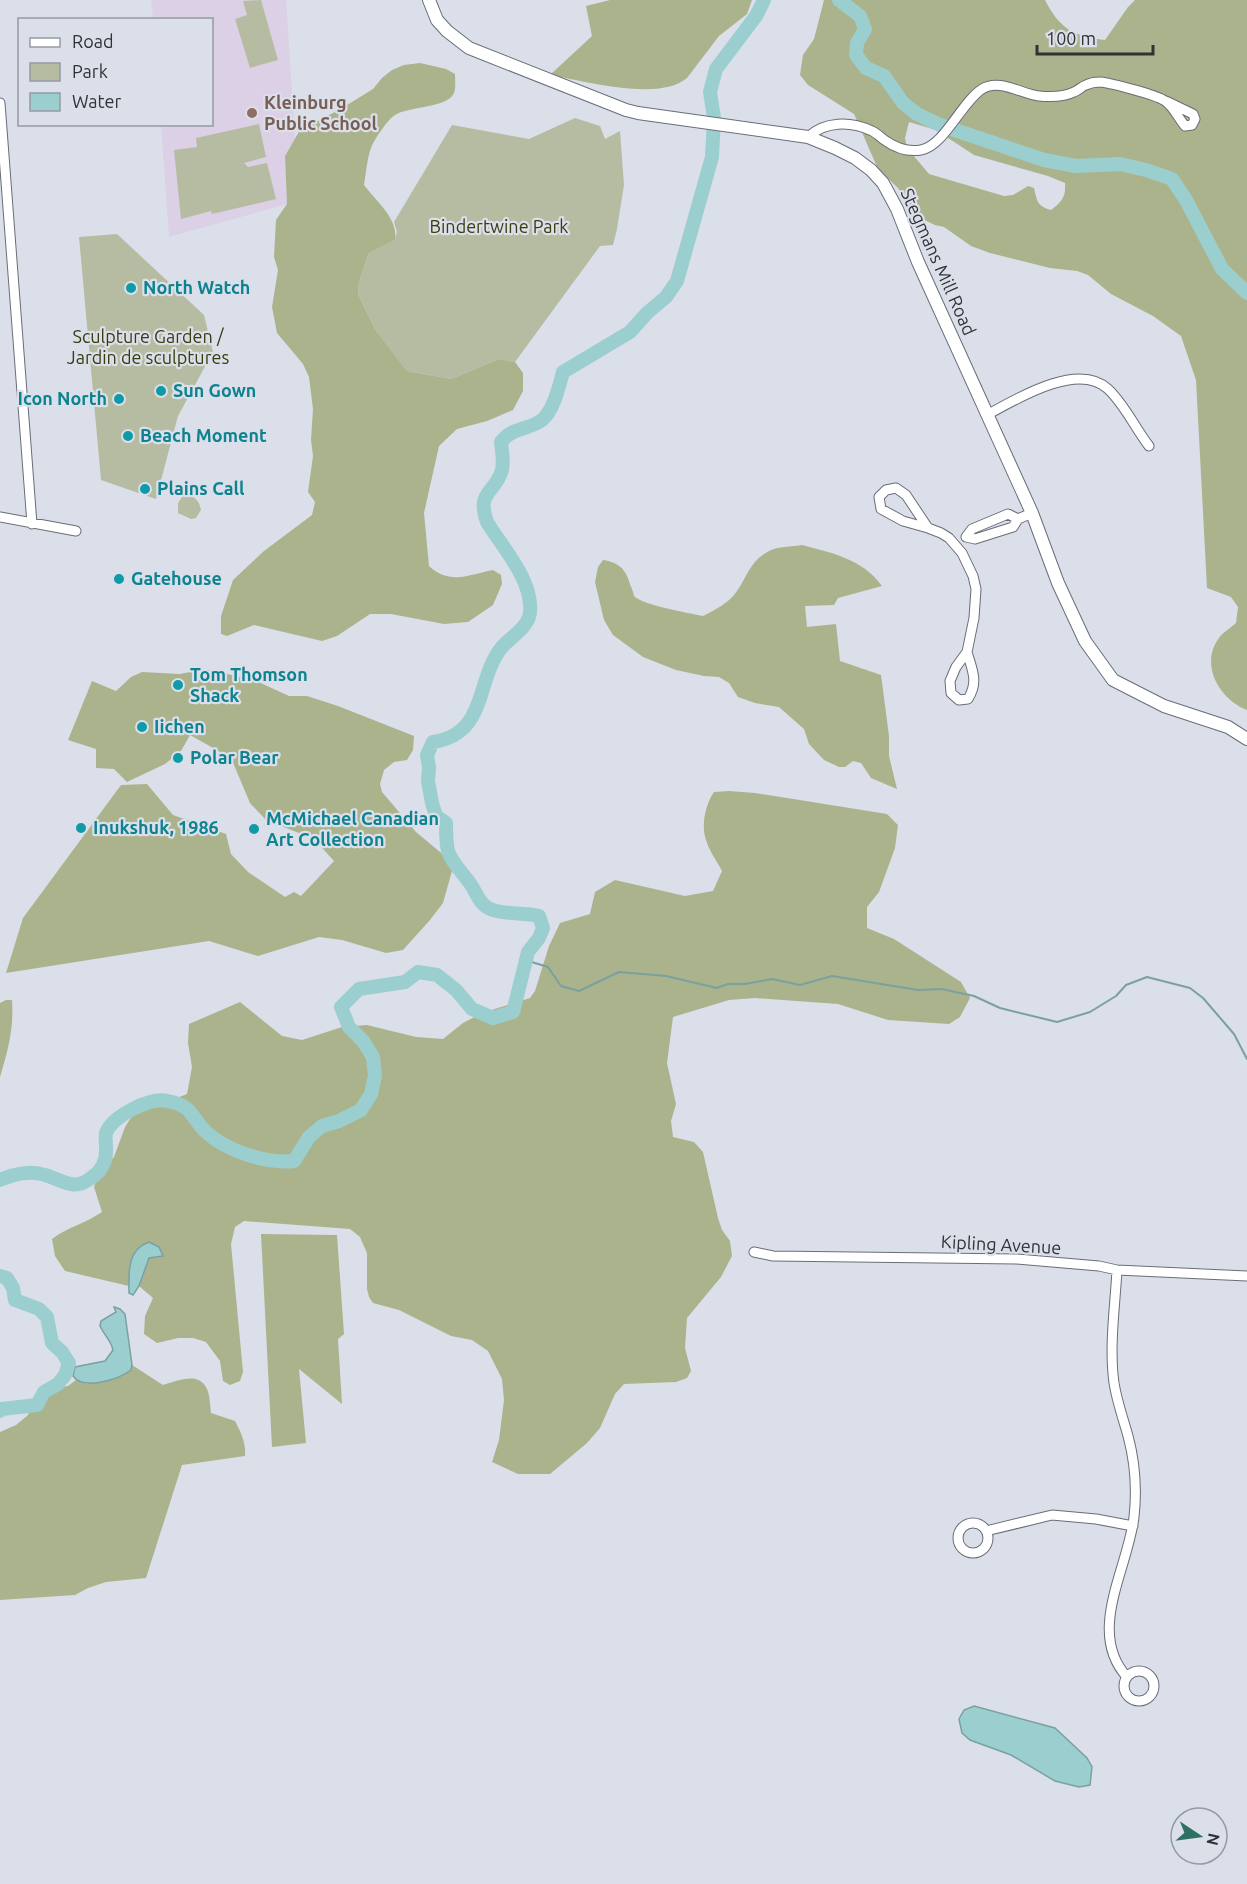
<svg xmlns="http://www.w3.org/2000/svg" width="1247" height="1884" font-family="Ubuntu,sans-serif">
<rect width="100%" height="100%" fill="#dbdfea"/>
<!-- education -->
<path fill="#dbd0e5" d="M151,0H286L295,139L285,156L287,204L169,237L161,125L212,124V20L153,19Z"/>
<!-- green -->
<path fill="#b6bca2" d="M261,0L278,60L250,68L235,19L247,15L243,1Z
M575,118L600,126L605,139L620,131L624,185L617,229L613,245L600,246L515,362L499,359L451,379L407,371L375,329L358,294L359,282L369,253L395,240L397,232L394,222L452,125L529,139Z
M259,124L266,157L244,163L248,167L267,163L276,199L212,214L211,211L181,219L174,150L197,147L196,138Z
M117,234L204,315L213,352L178,416L156,499L101,480L79,237Z
M187,495C197,497 199,502 201,510L196,518L191,519L178,513V503L182,497Z"/>
<!-- forest -->
<path fill="#abb38c" fill-rule="evenodd" d="M610,0H752L747,14L719,36L687,78C659,102 585,81 550,75L592,36L586,6Z
M824,0H1045C1060,29 1073,36 1105,40L1128,7L1135,0H1247V710C1220,700 1199,665 1219,638C1223,632 1231,628 1236,623L1238,607L1231,597L1207,588L1196,380L1181,336L1153,316L1111,294L1088,275L1077,271L1050,268L990,253L971,246L944,227L935,225L916,216L898,188L878,169L854,114L808,85L800,75L803,55L814,39ZM909,122L936,130L974,155L1048,176L1065,183C1066,197 1062,202 1051,210C1037,206 1037,201 1034,188L1028,186L1013,195L1004,196L929,174L907,148L905,138Z
M420,63L446,69L455,74C455,79 456,88 454,93C448,108 409,106 395,115C388,119 374,140 371,148C367,159 366,173 364,185C375,200 399,219 395,240L369,253L359,282L358,294L375,329L407,371L451,379L499,359L515,362L523,373V391L513,410L487,421L457,429L439,446L424,513L429,566C449,585 469,575 493,570L501,575L502,584L493,605L468,622L444,624L391,614H370L337,636L322,641L254,625L227,636L221,634V616L233,580L264,551L312,515L315,502L308,492L313,456L311,440L313,409L309,377L303,364L277,333L272,307L278,270L274,257L276,220L287,204L285,156L300,130L339,110L373,89L382,78L392,70L404,65Z
M802,545C832,553 863,559 882,586L838,598L834,605L805,606L807,627L836,624L840,661L881,675L889,736V756L897,789L871,778L861,763L853,761L845,767H839L824,760L809,744L804,729L779,707L755,703L738,697L729,683L719,677L704,676L676,670L643,657L613,635L604,620L595,582L598,567L603,560C621,563 626,570 631,587C632,588 634,595 634,596C642,605 689,613 703,616C715,610 729,603 737,591C748,575 750,561 769,551C778,546 792,547 802,545Z
M205,669L254,680L289,696H307L338,706L414,736L413,750L407,760L394,762L384,770L380,784L382,792L416,832L446,857L452,863V871L443,903L430,920L403,950L386,953L342,940L319,937L258,956L209,941L6,973L23,918L121,785L147,784L173,815L226,834L231,854L248,872L285,897L294,892L301,896L334,861L314,839L266,820L250,803L231,758L190,735L181,751L165,764L127,782L114,769L96,768V749L68,740L92,681L116,691L131,677L142,672L180,674Z
M729,791L755,793L887,814L898,825L895,848L879,892L867,907V928L894,939L961,982L970,998L960,1017L949,1024L888,1020L838,1004L755,998L729,1000L673,1017L667,1063L676,1104L671,1121L673,1137L694,1142L703,1152L718,1218L722,1230L730,1241L732,1256L721,1277L687,1318L685,1348L691,1371L687,1378L676,1382L624,1384L615,1394L600,1428L587,1443L550,1474H518L492,1462L499,1440L504,1400L502,1379L488,1351L472,1340L451,1336L399,1310L373,1303L369,1297L367,1289V1253L360,1237L350,1229L244,1221L235,1227L231,1244L243,1372L240,1381L230,1385L223,1381L220,1361L206,1342L193,1338H178L157,1343L144,1334L145,1316L153,1298L139,1286L149,1258L159,1247L129,1271V1286L65,1271L55,1256L52,1239C68,1227 86,1223 102,1212L94,1187L98,1174L114,1157L125,1127L132,1116L187,1094L192,1067L188,1043L189,1024L240,1002L282,1036L302,1040L342,1027L367,1025L416,1037L443,1039L463,1023L482,1013L530,998L535,991L549,946L560,923L590,914L595,892L615,880L685,896L713,891L722,871C717,861 709,851 706,840C701,826 705,805 714,792Z
M6,1000H12C14,1029 8,1050 0,1077V1003Z
M261,1234L337,1235L344,1334L338,1339L342,1404L299,1369L306,1443L272,1447Z
M132,1365L163,1385C177,1381 199,1371 207,1389C210,1395 210,1406 211,1413L235,1421C241,1433 246,1442 245,1456L182,1465L146,1578L106,1582L88,1588L75,1595L0,1600V1432L16,1425L27,1416L44,1391L68,1386L76,1380L87,1384L131,1370Z"/>
<!-- water -->
<path fill="#9bcfcf" stroke="#7ba0a1" stroke-width="1.5" d="M149,1242L159,1247L163,1256L149,1258L139,1286L133,1295L129,1293C129,1274 126,1250 149,1242Z
M114,1307L120,1309L125,1314L132,1365L131,1370C119,1379 84,1391 73,1376L75,1367L105,1361L113,1350C111,1340 104,1335 100,1326L101,1321L116,1312Z
M974,1706L1055,1728L1087,1758L1092,1767L1090,1785L1079,1787L1055,1781L1011,1755L970,1740L962,1733L959,1719L964,1710Z"/>
<g fill="none" stroke-linecap="round" stroke-linejoin="round">
<!-- stream -->
<path stroke="#7ba0a1" stroke-width="2" d="M525,960L548,967L561,986L579,991L619,972L666,976L717,988L728,984H745L772,979L800,985L832,976L918,990L942,989L974,996L1000,1008L1057,1022L1090,1012L1116,996L1126,985L1147,977L1190,988L1203,998L1234,1034L1247,1059"/>
<!-- river -->
<path stroke="#9bcfcf" stroke-width="14" d="M839,0L860,16L865,29L857,43L856,55L866,68L884,76L903,103L917,114L940,125L1044,160L1076,166L1120,164L1146,170L1172,179L1186,200L1222,269L1247,293
M0,1180C13,1174 31,1170 45,1175C63,1180 73,1192 91,1178C102,1171 107,1160 106,1147C106,1142 105,1138 106,1133C112,1116 150,1097 168,1101C193,1106 190,1116 205,1131C226,1151 266,1164 294,1161L309,1137L322,1126L339,1121L361,1110L371,1094L375,1076L373,1057L363,1041L349,1027L341,1007L359,989L405,982L418,972L437,975L456,990L472,1009L493,1018L513,1012L528,952L539,938L543,928L539,916C524,912 507,915 493,910C479,906 477,892 469,882C462,872 452,863 448,851C446,842 446,832 446,823L436,816L432,803L428,781L429,767L427,755L433,742C488,734 475,680 502,647C511,637 529,627 530,612C533,580 502,547 487,522C476,491 495,494 502,470C504,461 502,451 501,442C512,427 529,430 542,420C554,410 559,386 563,372L630,332L647,313L666,297L677,281L712,157L714,118L710,92L716,69L756,16L764,0
M0,1276L7,1278L13,1288L15,1300L39,1309L47,1317L52,1343L62,1352L69,1363L65,1375L58,1384L44,1392L37,1405L2,1409L0,1411"/>
<defs>
<path id="street" d="M0,103L32,524
M808,137C825,121 850,121 872,131C877,133 881,138 886,141C896,148 909,152 921,150C944,146 961,103 982,89C999,78 1021,94 1039,96C1050,97 1064,97 1074,92C1079,90 1082,86 1086,85C1090,83 1096,82 1100,82C1111,83 1157,95 1165,101C1173,106 1179,119 1185,126L1192,125L1195,119L1193,114L1166,101
M987,415C1016,399 1078,361 1108,389C1125,405 1135,428 1149,446
M0,517L76,531
M1018,519L1008,514L972,529L966,537L975,539L1013,527L1018,519L1032,513
M928,528L903,521L881,509L879,497L886,490L896,488L906,495L928,528L941,533L949,538L962,553L973,576L976,589L974,618L967,652L956,667L950,681L951,693L959,700L968,699C979,681 972,670 967,652
M754,1252L773,1256L1017,1259L1099,1266L1117,1270L1247,1276
M1117,1270C1115,1307 1109,1346 1114,1383C1117,1402 1123,1418 1128,1436C1135,1462 1137,1490 1134,1517C1128,1569 1086,1632 1127,1677
M958 1538a15 15 0 1 1 30 0a15 15 0 1 1-30 0Z
M986,1531L1052,1515L1096,1519L1133,1526
M1124 1686a15 15 0 1 1 30 0a15 15 0 1 1-30 0Z"/>
<path id="secondary" d="M429,0L437,20L447,31L469,48L626,110L638,113L808,137L835,148L855,158L871,170L883,183L897,209L918,262L1032,513L1058,583L1085,641L1113,680L1164,706L1228,727L1247,739"/>
</defs>
<!-- street casing -->
<use href="#street" stroke="#696d77" stroke-width="11"/>
<!-- secondary casing -->
<use href="#secondary" stroke="#696d77" stroke-width="14"/>
<!-- street -->
<use href="#street" stroke="#fff" stroke-width="9"/>
<!-- secondary -->
<use href="#secondary" stroke="#fff" stroke-width="12"/>
</g>
<!-- markers -->
<circle fill="#8d6e63" stroke="#dbdfea" stroke-width="2" cx="252" cy="113" r="6"/>
<g fill="#0f9aa8" stroke="#dbdfea" stroke-width="2">
<circle cx="131" cy="288" r="6"/>
<circle cx="161" cy="391" r="6"/>
<circle cx="119" cy="399" r="6"/>
<circle cx="128" cy="436" r="6"/>
<circle cx="145" cy="489" r="6"/>
<circle cx="119" cy="579" r="6"/>
<circle cx="178" cy="685" r="6"/>
<circle cx="142" cy="727" r="6"/>
<circle cx="178" cy="758" r="6"/>
<circle cx="81" cy="828" r="6"/>
<circle cx="254" cy="829" r="6"/>
</g>
<g text-anchor="middle" stroke-width="4.5" stroke-linejoin="round" paint-order="stroke">
<!-- education labels -->
<g font-size="18" font-weight="bold" fill="#785e54" stroke="#dbdfea" text-anchor="start">
<text x="264" y="109">Kleinburg<tspan x="264" dy="21">Public School</tspan></text>
</g>
<!-- park labels -->
<g font-size="18" fill="#363d0f" stroke="#dbdfea">
<text x="499" y="233">Bindertwine Park</text>
<text x="148" y="343">Sculpture Garden /<tspan x="148" dy="21">Jardin de sculptures</tspan></text>
</g>
<!-- street labels -->
<g font-size="18" fill="#303236" stroke="#dbdfea">
<text transform="translate(938 262) rotate(66)" y="6">Stegmans Mill Road</text>
<text transform="translate(1001 1245) rotate(3)" y="6">Kipling Avenue</text>
</g>
<!-- culture labels -->
<g font-size="18" font-weight="bold" fill="#0d838f" stroke="#dbdfea" text-anchor="start">
<text x="143" y="294">North Watch</text>
<text x="173" y="397">Sun Gown</text>
<text x="107" y="405" text-anchor="end">Icon North</text>
<text x="140" y="442">Beach Moment</text>
<text x="157" y="495">Plains Call</text>
<text x="131" y="585">Gatehouse</text>
<text x="190" y="681">Tom Thomson<tspan x="190" dy="21">Shack</tspan></text>
<text x="154" y="733">Iichen</text>
<text x="190" y="764">Polar Bear</text>
<text x="266" y="825">McMichael Canadian<tspan x="266" dy="21">Art Collection</tspan></text>
<text x="93" y="834">Inukshuk, 1986</text>
</g>
</g>
<!-- legend -->
<rect x="18" y="18" width="195" height="108" fill="#dbdfea" stroke="#979aa2" stroke-width="1.5"/>
<rect x="30" y="38" width="30" height="9" fill="#ffffff" stroke="#979aa2" stroke-width="1.5"/>
<text x="72" y="48" font-size="18" fill="#303236">Road</text>
<rect x="30" y="63" width="30" height="18" fill="#b6bca2" stroke="#979aa2" stroke-width="1.5"/>
<text x="72" y="78" font-size="18" fill="#303236">Park</text>
<rect x="30" y="93" width="30" height="18" fill="#9bcfcf" stroke="#979aa2" stroke-width="1.5"/>
<text x="72" y="108" font-size="18" fill="#303236">Water</text>
<!-- north arrow -->
<g transform="translate(1199 1836) rotate(103)"><circle r="28" fill="#dbdfea" stroke="#979aa2" stroke-width="1.5"/>
<path d="M0-4.5L10 22L0 15L-10 22Z" fill="#2e7163"/>
<text y="-9" font-size="16" font-weight="bold" text-anchor="middle" fill="#303236">N</text>
</g>
<!-- scale -->
<path d="M1037 45v9h116v-9" fill="none" stroke="#303236" stroke-width="3"/>
<text x="1046" y="45" font-size="18" fill="#303236" stroke="#dbdfea" stroke-width="4.5" paint-order="stroke">100 m</text>
</svg>
